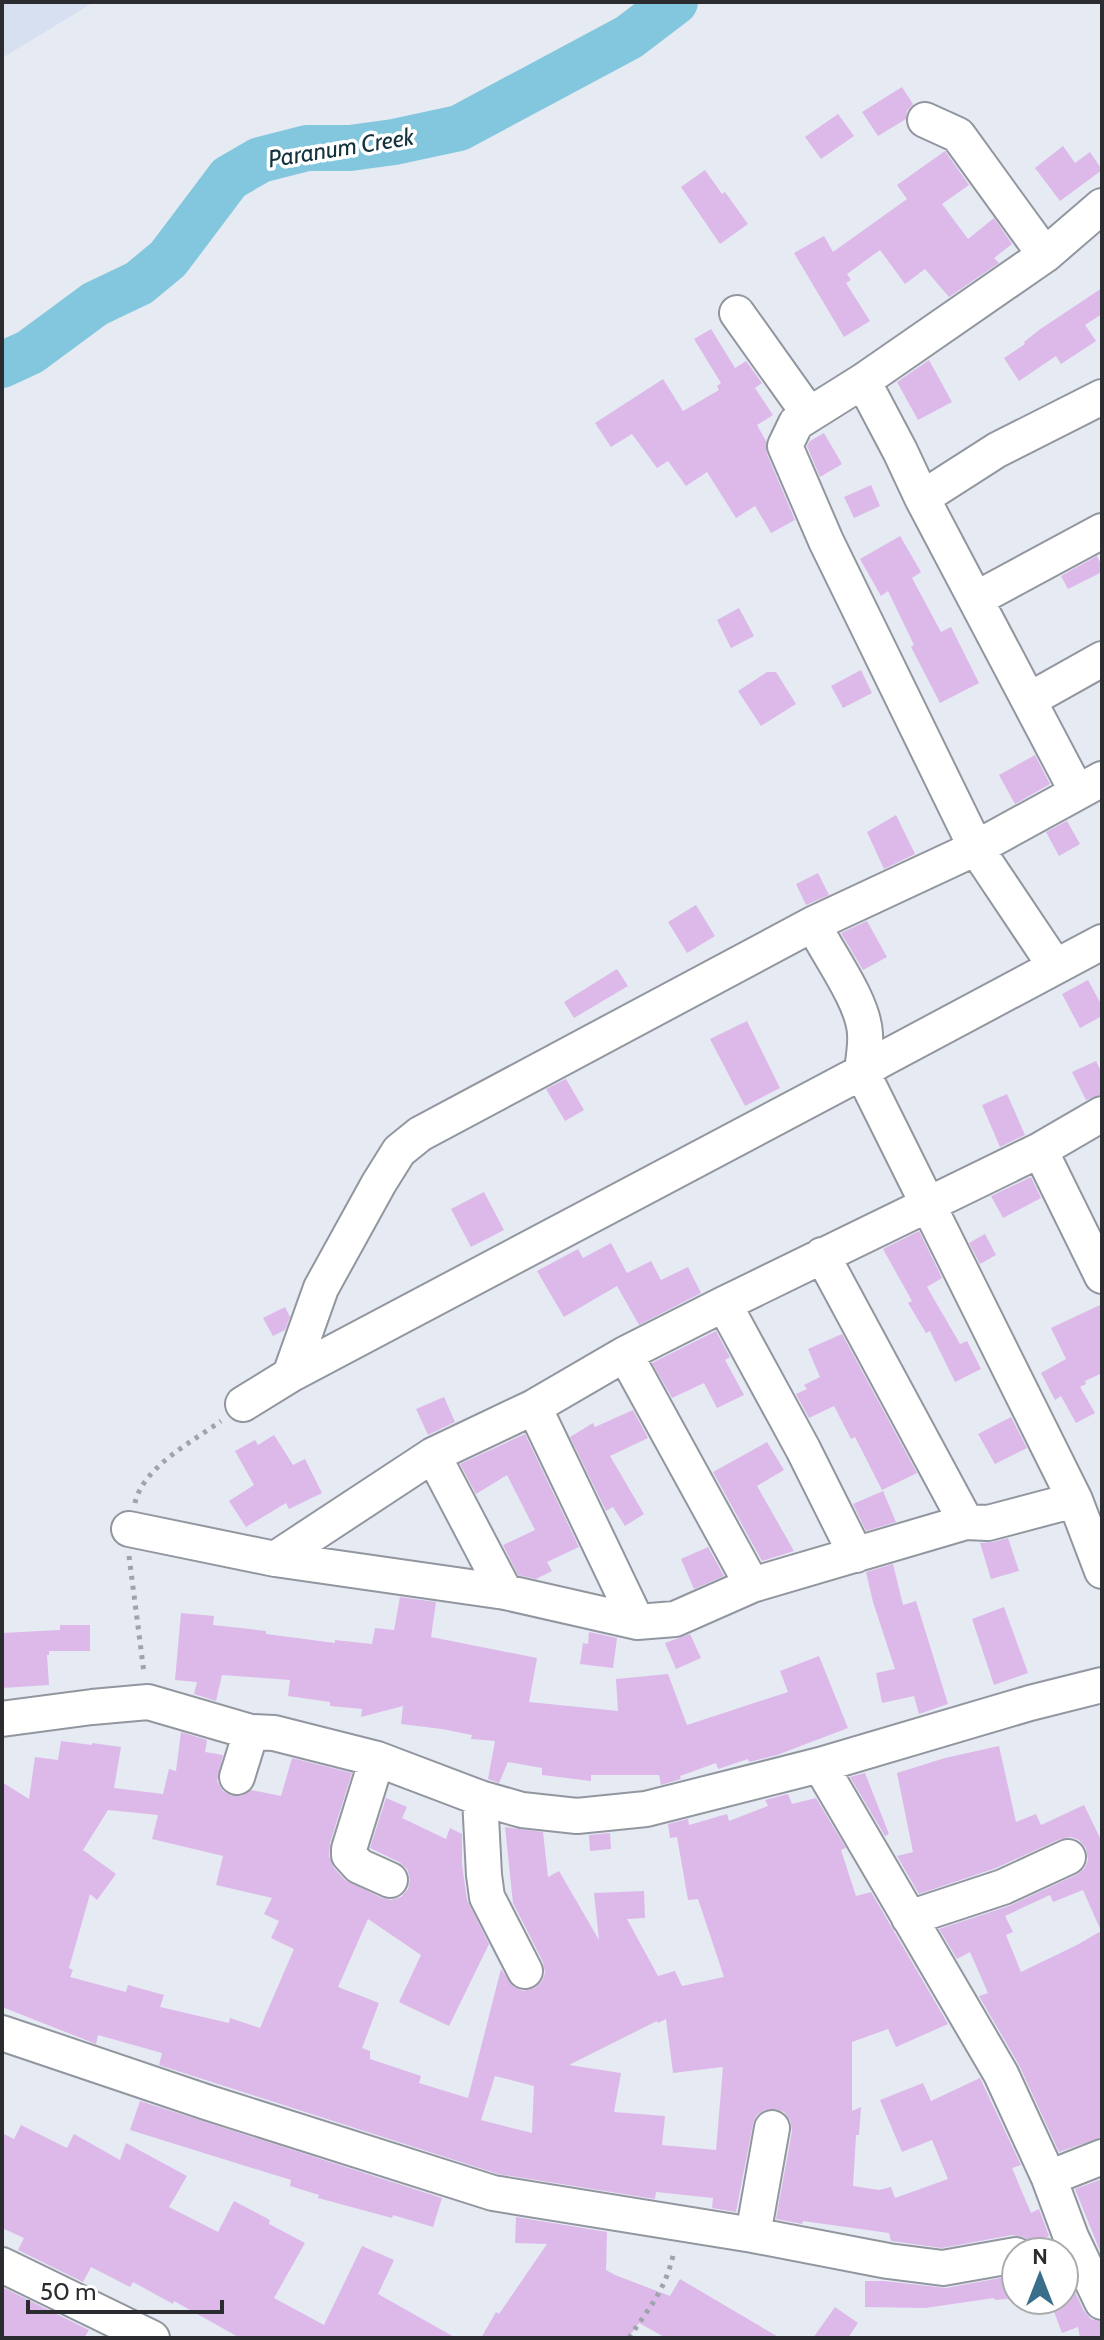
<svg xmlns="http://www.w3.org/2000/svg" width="1104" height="2340" font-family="Cabin,sans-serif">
<rect width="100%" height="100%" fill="#e5eaf3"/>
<!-- built -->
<path fill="#d7e0f0" d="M2,2H94L2,58Z"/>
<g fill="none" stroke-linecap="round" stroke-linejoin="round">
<!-- river -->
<path stroke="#82c7dd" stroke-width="46" d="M2,365L30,352L95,304L139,283L168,259L229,178L260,160L307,148H350L394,142L459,128L629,37L675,2"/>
</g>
<!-- building -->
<path fill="#ddb9ea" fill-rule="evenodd" d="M902,87L913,104L907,111L906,119L878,136L862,112Z
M838,114L854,136L821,159L805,137Z
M1063,146L1075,163L1090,152L1102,170L1060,201L1035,168Z
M945,151L969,185L942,204L968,239L994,218L1012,244L994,258L999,263L949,297L925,269L905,284L880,250L847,274L851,280L846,283L870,321L844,337L794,253L824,236L833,252L907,199L897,185Z
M705,170L722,194L725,192L748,224L720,244L681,187Z
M1102,288V314L1085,325L1096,341L1061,364L1056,356L1019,381L1004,358L1025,344L1024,342L1039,330Z
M711,329L735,368L746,361L762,383L755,388L773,415L757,425L766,441L767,454L795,520L771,533L755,506L736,518L707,472L686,486L668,461L657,468L632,434L611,447L595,423L663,379L683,411L719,390L717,386L721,383L694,339Z
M929,360L952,402L918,420L897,382Z
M824,433L842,464L820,477L807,446L810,441Z
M871,485L880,506L854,518L844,497Z
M900,536L921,572L912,578L941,632L951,627L979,683L940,703L911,647L914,645L888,591L881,596L860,559Z
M1097,556L1102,566V572L1068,589L1061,576Z
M739,608L754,636L731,648L717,620Z
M861,670L872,693L843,708L831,686Z
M767,672H776L796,704L761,726L738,691Z
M1035,755L1050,784L1015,804L999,775Z
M896,815L915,854L884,869L867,832Z
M1067,821L1080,844L1059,856L1046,832Z
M818,873L829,895L806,905L796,884Z
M696,905L715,936L687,953L668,922Z
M867,921L887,957L863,970L841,933Z
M617,969L628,986L574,1018L564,1002Z
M1088,980L1102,1006V1016L1080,1028L1062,994Z
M747,1021L780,1088L745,1106L710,1039Z
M1096,1061L1102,1074V1094L1086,1100L1072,1072Z
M566,1079L584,1110L565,1121L546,1089Z
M1007,1094L1025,1135L1000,1147L982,1105Z
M1031,1177L1041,1198L1003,1218L991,1196Z
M484,1192L504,1230L471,1247L451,1209Z
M919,1231L942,1278L927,1287L960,1344L967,1341L981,1369L955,1382L930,1331L926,1333L908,1303L912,1301L883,1249Z
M985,1234L996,1255L980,1264L969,1243Z
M611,1243L627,1273L651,1261L661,1280L688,1267L701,1293L639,1325L617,1286L564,1317L537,1271L578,1249L583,1258Z
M1102,1304V1373L1085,1381L1086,1384L1080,1387L1095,1413L1076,1423L1061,1396L1055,1400L1041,1373L1066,1359L1051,1328Z
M285,1307L290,1317L285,1330L273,1336L263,1318Z
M716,1331L730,1357L725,1360L744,1395L717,1408L704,1383L672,1398L652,1363Z
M842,1334L917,1473L882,1490L855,1437L851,1439L834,1406L809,1418L796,1394L807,1389L804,1385L820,1377L808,1349Z
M444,1397L455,1422L428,1435L416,1409Z
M633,1410L648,1438L610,1456L644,1514L625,1526L613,1507L606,1511L570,1437L593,1423L595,1427Z
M1011,1417L1027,1448L995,1464L978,1434Z
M525,1434L579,1547L547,1562L552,1571L536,1579L518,1575L503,1545L535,1530L507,1475L476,1494L460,1464Z
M274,1435L293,1465L305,1459L322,1493L289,1509L286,1503L246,1527L229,1501L254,1485L235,1451L255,1440L258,1445Z
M767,1442L784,1470L757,1486L794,1551L762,1561L713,1472Z
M883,1491L896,1522L866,1531L853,1504Z
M1008,1538L1019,1571L991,1579L980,1543L993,1542Z
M708,1547L724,1576L694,1589L681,1559Z
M893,1564L903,1605L916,1601L948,1704L919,1714L914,1696L882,1703L876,1673L895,1669L873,1602L866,1572Z
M400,1597L436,1602L431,1637L537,1658L529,1702L618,1711L616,1679L668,1674L687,1725L788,1692L780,1671L819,1656L848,1728L777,1755L749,1762L748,1759L718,1769L716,1763L680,1776L681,1779L661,1785L659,1775H591V1781L542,1775V1768L508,1762L499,1783L488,1779L495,1741L471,1739L472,1735L442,1729L401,1724L403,1706L361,1717L362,1709L330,1706V1702L288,1696L290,1680L222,1675L216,1701L194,1694L197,1682L175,1680L181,1613L214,1616L213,1625L266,1631V1634L335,1643V1640L372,1644L375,1628L394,1630Z
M1004,1607L1028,1673L994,1685L972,1619Z
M60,1625H90V1651H49V1655H47L49,1685L2,1688V1633L60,1630Z
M589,1632L617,1638L613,1668L580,1664L583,1643L588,1644Z
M690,1634L701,1658L676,1669L665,1643Z
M181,1732L207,1740L205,1752L223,1755L217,1781L223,1791L232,1796H242L251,1790L281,1796L292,1758L352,1773L330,1843L329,1856L334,1868L345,1880L382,1898L391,1900L401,1897L408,1889L410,1879L407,1869L399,1862L370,1848L386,1798L407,1807L402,1818L446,1839L450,1828L462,1834V1864L467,1900L489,1944L449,2026L399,2002L421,1955L368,1919L338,1987L379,2003L362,2048L370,2051V2059L421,2076L419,2083L468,2098L501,1969L514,1987L523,1991L535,1988L542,1981L545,1973L543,1962L513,1903L505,1827L543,1832L548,1877L559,1871L599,1940L594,1893L644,1891L645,1918L627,1919L658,1976L675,1971L682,1986L724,1977L698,1899L688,1900L677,1837L670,1838L668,1824L688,1819L689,1825L727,1814L729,1821L768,1806L765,1800L788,1794L792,1804L816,1798L846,1848L841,1850L856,1896L871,1892L948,2024L896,2047L888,2029L852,2042V2111L861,2107L859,2135H856L853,2186L879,2190L891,2187L895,2198L948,2179L932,2140L902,2152L880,2100L923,2083L931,2101L980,2078L1021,2165L1012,2168L1031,2213L1039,2209L1049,2236L1032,2243L1024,2237L1012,2235L942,2248L891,2241L889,2233L803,2221L802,2224L776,2219L792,2131L790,2120L784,2112L776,2109L764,2110L756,2116L753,2124L736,2212L712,2208L713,2198L656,2192L655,2199L498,2174L159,2065L162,2053L98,2035L96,2044L2,2007V1782L29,1799L35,1757L58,1760L61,1741L92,1745V1743L121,1747L114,1788L163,1794L169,1769L176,1771ZM108,1810L158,1815L152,1839L223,1856L216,1885L272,1898L264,1914L279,1921L271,1938L294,1949L260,2028L230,2018L229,2023L160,2007L164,1995L128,1985L126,1992L70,1977L73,1970L69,1968L90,1894L97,1900L116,1874L83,1850ZM666,2019L673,2073L723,2067L716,2150L662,2145L665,2116L614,2112L621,2073L569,2065L657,2021L658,2023ZM495,2076L534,2086L532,2133L481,2120Z
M999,1746L1016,1822L1036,1814L1041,1825L1084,1805L1102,1842V2137L1059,2152L1019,2065L979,1996L988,1993L970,1952L957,1959L939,1929L1009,1906L1076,1875L1084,1869L1088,1860L1086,1848L1079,1840L1071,1837L1060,1839L996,1868L919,1894L897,1856L913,1852L897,1773L945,1758ZM1083,1890L1101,1931L1077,1945L1021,1972L1006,1935L1013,1932L1005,1916L1050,1895L1053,1902Z
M865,1773L889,1834L885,1836L850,1777Z
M610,1833L611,1849L590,1851L589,1835Z
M140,2101L442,2198L433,2227L393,2215L392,2218L318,2198L319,2195L290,2186L291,2180L130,2130Z
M21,2125L67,2148L74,2134L120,2160L126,2143L187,2176L169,2207L218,2232L234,2201L270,2220L269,2224L305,2243L274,2298L324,2325L362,2246L394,2260L378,2294L456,2338H240L174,2301L173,2304L133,2282L130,2287L91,2267L83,2282L18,2250L24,2238L2,2228V2133L14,2139Z
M1102,2179V2256L1075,2189Z
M516,2217L607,2232L606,2270L615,2275L670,2296L680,2279L780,2338H666L639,2323L628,2338H481L496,2312L499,2314L547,2244L515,2243Z
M1064,2269L1084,2311L1091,2319L1102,2322V2338H1080L1078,2327L1062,2333L1050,2301L1064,2300Z
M1016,2275V2298L995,2300L994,2298L925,2308L865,2307V2281H884L946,2288Z
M2,2287L89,2330L84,2338H2Z
M835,2307L858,2323L848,2338H813Z"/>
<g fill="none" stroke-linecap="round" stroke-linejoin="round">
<defs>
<path id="minor" d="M925,120L958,135L1045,255
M737,313L809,414
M863,381L900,451L922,498L1077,792
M922,498L997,450L1102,397
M976,599L1102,531
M1029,700L1102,659
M813,924C828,954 864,1002 865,1034C866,1046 863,1060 862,1072L1075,1500L1102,1571
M1055,966L976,848L826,541L785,446L796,423L863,381L1045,255L1102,206
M1040,1150L1102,1276
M822,1255L966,1522
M724,1304L803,1449L856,1555
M625,1354L752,1585
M290,1375L321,1288L379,1183L399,1151L420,1134L813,924L976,848L1102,779
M243,1404L290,1375L862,1072L879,1061L1102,942
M534,1407L637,1622
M433,1455L505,1592
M129,1529L275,1559L505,1592L637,1622L675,1619L752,1585L966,1522L988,1523L1075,1500
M275,1559L433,1455L534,1407L625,1354L724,1304L1040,1150L1102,1114
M2,1719L92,1707L148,1702L251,1732L274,1733L377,1759L480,1798L522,1810L577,1816L646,1809L820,1765L1030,1703L1102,1685
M377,1759L349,1849V1855L359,1866L390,1880
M820,1765L1001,2074L1049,2178L1071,2237L1102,2302
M237,1777L251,1732
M480,1798L484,1875L487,1897L525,1971
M909,1918L1003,1887L1068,1857
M2,2033L206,2102L493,2193L753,2235L888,2261L943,2268L1016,2255
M1049,2178L1102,2157
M753,2235L772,2128
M2,2265L152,2338"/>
</defs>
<!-- minor casing -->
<use href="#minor" stroke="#91969f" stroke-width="38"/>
<!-- path -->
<path stroke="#9fa3aa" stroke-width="5" stroke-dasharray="4 6" stroke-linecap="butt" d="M135,1503C143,1467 192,1442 221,1421
M129,1556L144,1673
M629,2338C650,2306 666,2290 674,2251"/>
<!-- minor -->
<use href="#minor" stroke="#fff" stroke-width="34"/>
</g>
<g text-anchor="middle" stroke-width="7" stroke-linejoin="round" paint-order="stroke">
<!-- water labels -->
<g font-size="24" font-style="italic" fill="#12333d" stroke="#fff">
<text transform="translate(341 148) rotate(-9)" y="8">Paranum Creek</text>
</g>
</g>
<!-- border -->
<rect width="1104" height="2340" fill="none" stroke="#2a2c2f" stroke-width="8"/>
<!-- north arrow -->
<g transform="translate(1040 2276)"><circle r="38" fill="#ffffff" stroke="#aaabac" stroke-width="2"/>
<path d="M0-6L14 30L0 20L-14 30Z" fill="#396f8a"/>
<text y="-12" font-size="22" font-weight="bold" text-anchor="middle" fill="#2a2c2f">N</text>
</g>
<!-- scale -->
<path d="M28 2300v12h194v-12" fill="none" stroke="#2a2c2f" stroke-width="4"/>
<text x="40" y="2300" font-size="24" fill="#2a2c2f" stroke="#ffffff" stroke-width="6" paint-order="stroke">50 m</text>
</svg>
